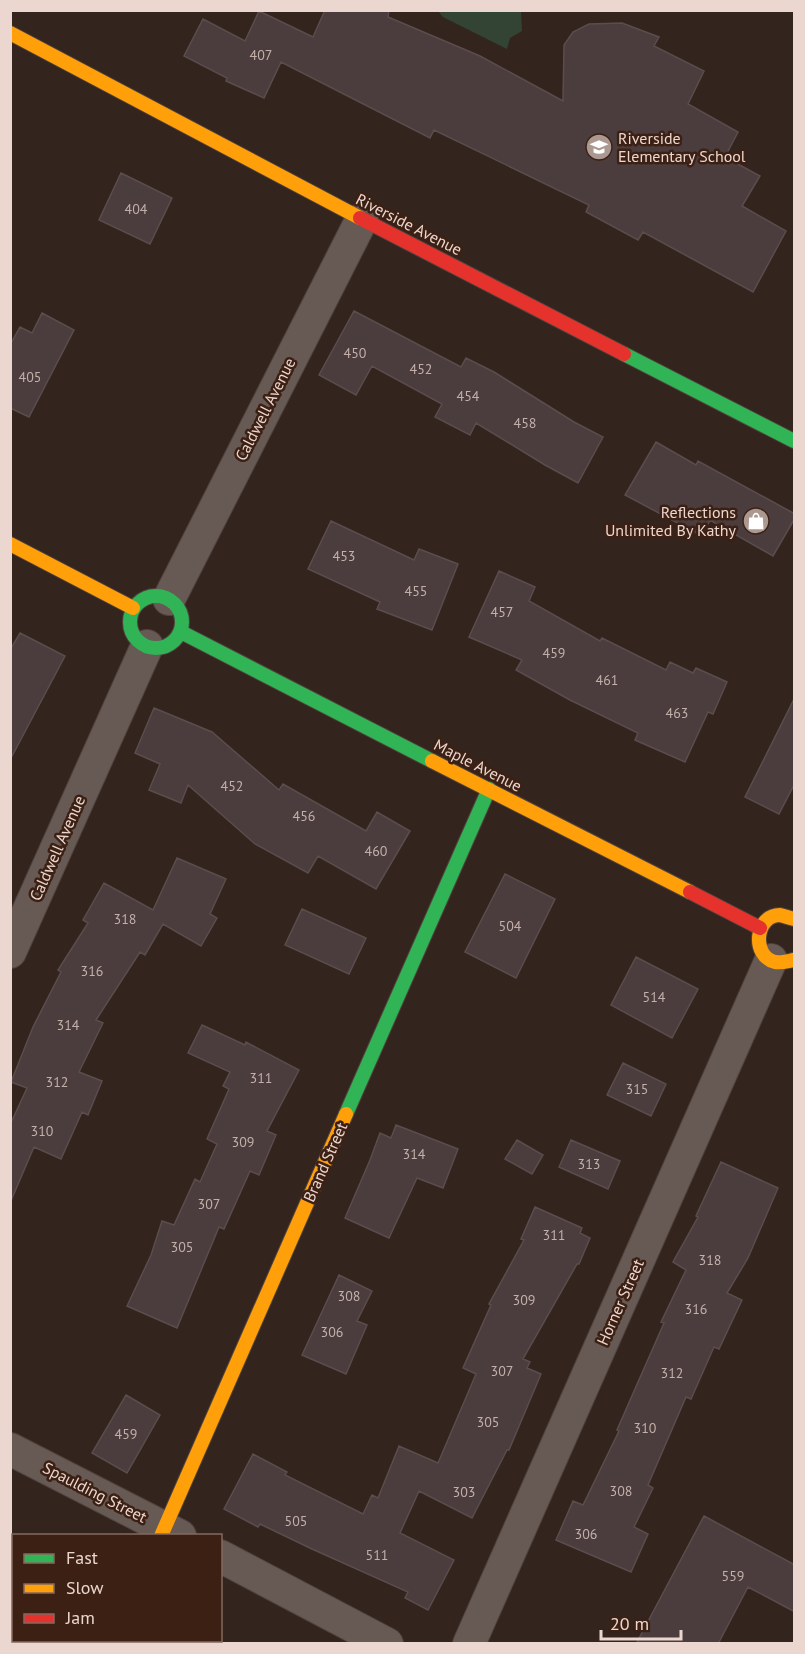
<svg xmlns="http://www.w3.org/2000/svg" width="805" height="1654" font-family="'PT Sans',sans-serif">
<rect width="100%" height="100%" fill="#33241d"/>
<!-- green -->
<path fill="#334435" d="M438,11H521L522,31L510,38L507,49L443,17Z"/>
<!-- building -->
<path fill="#4b3d3d" stroke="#5b4d4d" stroke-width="1.5" d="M325,10H389L388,17L480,56L563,101L564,45L573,32L589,24L622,23L659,37L654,46L704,71L688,104L738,132L725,157L760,176L742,206L786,231L753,292L643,232L638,240L586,212L589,205L434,130L430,138L281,62L264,98L226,81L227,78L184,56L203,19L245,41L259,11L313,37Z
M121,173L172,198L150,244L99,220Z
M354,311L461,367L466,358L494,372L574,422L603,437L578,483L545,465L476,423L470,435L435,417L442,404L372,366L356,395L319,375Z
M42,313L74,330L29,417L10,408V345L20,327L32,333Z
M656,442L696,465L698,461L795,514V518L773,556L710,520L702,536L625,495Z
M331,521L414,560L419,549L458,564L432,630L377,609L380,602L308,569Z
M499,571L535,587L529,601L600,641L602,638L666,670L670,662L693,673L696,668L727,682L713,714L708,712L685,762L635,740L638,733L570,700L516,670L522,660L469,637Z
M20,633L65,656L10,760V650Z
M795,697V783L779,814L745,797Z
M154,708L212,732L279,790L283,784L366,831L377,812L410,831L376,889L318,856L308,873L255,844L188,785L181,803L149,790L160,764L135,753Z
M177,858L226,879L210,914L217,918L201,946L163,924L145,955L140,952L96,1020L103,1023L79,1072L102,1081L88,1115L82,1112L61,1159L34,1147L10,1203V1125L27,1088L11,1082L33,1027L61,972L58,970L88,923L83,920L104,883L153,910Z
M505,874L555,899L516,978L465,952Z
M302,909L366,938L349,974L285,945Z
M636,957L698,989L672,1038L611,1005Z
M202,1025L245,1045L246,1042L299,1070L267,1131L276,1135L259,1175L250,1171L224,1229L219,1227L177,1328L127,1306L151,1255L162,1221L174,1225L195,1179L200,1182L217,1144L207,1139L229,1089L223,1086L230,1072L188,1053Z
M623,1063L666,1084L651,1116L607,1095Z
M396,1125L458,1149L443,1188L417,1178L389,1238L345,1218L370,1160L380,1133L391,1138Z
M517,1140L543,1155L532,1174L505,1159Z
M571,1140L620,1161L608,1189L559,1167Z
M721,1162L778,1188L748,1258L727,1293L742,1300L719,1349L714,1347L691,1399L686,1397L648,1485L653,1488L634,1527L648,1534L631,1572L556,1540L573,1501L583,1505L619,1431L617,1430L664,1323L661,1322L686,1270L673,1262L698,1217L696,1216Z
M535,1207L582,1228L580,1233L590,1238L579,1264H577L523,1359L530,1362L527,1368L541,1374L509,1450H507L472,1518L419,1491L400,1533L454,1560L428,1610L405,1598L408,1592L312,1549L260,1524L258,1527L224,1509L253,1454L287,1472L285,1475L363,1514L372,1495L378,1498L399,1446L438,1463L476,1374L463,1368L491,1305L489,1304L524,1240L521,1239Z
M339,1275L372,1291L357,1321L367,1325L346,1374L302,1355Z
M126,1395L160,1415L127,1473L92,1453Z
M704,1516L795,1565V1612L748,1587L718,1644H636Z"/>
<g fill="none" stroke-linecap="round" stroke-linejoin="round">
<defs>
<path id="street" d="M169,599L362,219
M10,952L147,646
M10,1449L180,1536
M220,1556L387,1644
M113,1644L115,1640
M469,1644L771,960"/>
<path id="fast" d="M624,354L794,441
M130 622a26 26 0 1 1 52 0a26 26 0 1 1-52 0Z
M181,632L432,761
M346,1114L489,789"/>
<path id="slow" d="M10,33L360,218
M10,544L133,608
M432,761L690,892
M794,919C790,918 784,916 780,915C755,915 751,956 775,962C781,963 788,961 794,960
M161,1536L346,1114"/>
<path id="jam" d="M360,218L624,354
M690,892L760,928"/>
</defs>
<!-- street casing -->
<use href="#street" stroke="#50423d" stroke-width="34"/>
<!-- fast casing -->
<use href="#fast" stroke="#50423d" stroke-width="16"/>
<!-- slow casing -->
<use href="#slow" stroke="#50423d" stroke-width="16"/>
<!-- jam casing -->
<use href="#jam" stroke="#50423d" stroke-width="16"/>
<!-- street -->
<use href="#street" stroke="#675a55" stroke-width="32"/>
<!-- fast -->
<use href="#fast" stroke="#30b455" stroke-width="14"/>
<!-- slow -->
<use href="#slow" stroke="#ff9f0a" stroke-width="14"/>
<!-- jam -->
<use href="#jam" stroke="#e5322d" stroke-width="14"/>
</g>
<!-- icons -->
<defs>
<symbol id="school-disc" viewBox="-11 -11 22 22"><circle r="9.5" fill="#ab9891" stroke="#3c2014"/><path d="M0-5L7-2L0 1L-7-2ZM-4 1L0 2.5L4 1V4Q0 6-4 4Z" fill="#fff"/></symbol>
<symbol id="shop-disc" viewBox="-11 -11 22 22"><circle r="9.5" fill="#ab9891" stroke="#3c2014"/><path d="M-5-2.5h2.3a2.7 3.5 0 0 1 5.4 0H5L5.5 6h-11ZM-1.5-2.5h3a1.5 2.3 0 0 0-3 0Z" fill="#fff"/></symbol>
</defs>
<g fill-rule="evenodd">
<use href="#school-disc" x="584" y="132" width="30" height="30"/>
<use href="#shop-disc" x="741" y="506" width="30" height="30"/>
</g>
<g text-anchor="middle" stroke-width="5" stroke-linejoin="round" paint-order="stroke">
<!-- number labels -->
<g font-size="14" fill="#c3b0aa">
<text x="261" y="60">407</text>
<text x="136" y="214">404</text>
<text x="355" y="358">450</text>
<text x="421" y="374">452</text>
<text x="30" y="382">405</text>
<text x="468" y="401">454</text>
<text x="525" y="428">458</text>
<text x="344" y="561">453</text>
<text x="416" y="596">455</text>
<text x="502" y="617">457</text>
<text x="554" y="658">459</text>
<text x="607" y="685">461</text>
<text x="677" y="718">463</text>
<text x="232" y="791">452</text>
<text x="304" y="821">456</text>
<text x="376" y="856">460</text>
<text x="125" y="924">318</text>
<text x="510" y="931">504</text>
<text x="92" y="976">316</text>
<text x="654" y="1002">514</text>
<text x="68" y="1030">314</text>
<text x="261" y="1083">311</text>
<text x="57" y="1087">312</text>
<text x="637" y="1094">315</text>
<text x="42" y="1136">310</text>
<text x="243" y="1147">309</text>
<text x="414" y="1159">314</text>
<text x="589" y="1169">313</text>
<text x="209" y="1209">307</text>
<text x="554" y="1240">311</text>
<text x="182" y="1252">305</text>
<text x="710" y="1265">318</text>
<text x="349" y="1301">308</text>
<text x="524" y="1305">309</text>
<text x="696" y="1314">316</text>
<text x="332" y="1337">306</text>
<text x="502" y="1376">307</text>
<text x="672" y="1378">312</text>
<text x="488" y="1427">305</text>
<text x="645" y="1433">310</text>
<text x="126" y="1439">459</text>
<text x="621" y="1496">308</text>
<text x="464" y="1497">303</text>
<text x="296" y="1526">505</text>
<text x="586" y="1539">306</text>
<text x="377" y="1560">511</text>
<text x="733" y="1581">559</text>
</g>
<!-- poi labels -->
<g font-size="16" fill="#ebd7cf" stroke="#3c2014" text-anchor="start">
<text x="618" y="144">Riverside<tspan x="618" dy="18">Elementary School</tspan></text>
<text x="736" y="518" text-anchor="end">Reflections<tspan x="736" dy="18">Unlimited By Kathy</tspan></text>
</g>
<!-- street labels -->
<g font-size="16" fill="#ebd7cf" stroke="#3c2014">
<text transform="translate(409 224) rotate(27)" y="6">Riverside Avenue</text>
<text transform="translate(265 409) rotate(-63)" y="6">Caldwell Avenue</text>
<text transform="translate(478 765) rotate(27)" y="6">Maple Avenue</text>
<text transform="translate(57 848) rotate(-66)" y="6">Caldwell Avenue</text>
<text transform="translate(325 1162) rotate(-66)" y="6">Brand Street</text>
<text transform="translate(620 1302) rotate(-66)" y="6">Horner Street</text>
<text transform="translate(95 1492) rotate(27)" y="6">Spaulding Street</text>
</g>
</g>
<!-- border -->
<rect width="805" height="1654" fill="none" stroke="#ebd7cf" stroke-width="24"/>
<!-- legend -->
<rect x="12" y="1534" width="210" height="108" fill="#3c2014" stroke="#82695f" stroke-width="1.5"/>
<rect x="24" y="1554" width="30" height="9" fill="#30b455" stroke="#82695f" stroke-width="1.5"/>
<text x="66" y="1564" font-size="18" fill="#ebd7cf">Fast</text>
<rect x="24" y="1584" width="30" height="9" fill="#ff9f0a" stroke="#82695f" stroke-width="1.5"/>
<text x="66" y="1594" font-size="18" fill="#ebd7cf">Slow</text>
<rect x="24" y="1614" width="30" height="9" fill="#e5322d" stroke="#82695f" stroke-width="1.5"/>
<text x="66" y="1624" font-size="18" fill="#ebd7cf">Jam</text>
<!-- scale -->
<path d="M601 1630v9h80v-9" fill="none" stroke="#ebd7cf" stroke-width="3"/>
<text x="610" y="1630" font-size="18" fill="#ebd7cf" stroke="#3c2014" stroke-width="4.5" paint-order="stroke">20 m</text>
</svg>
